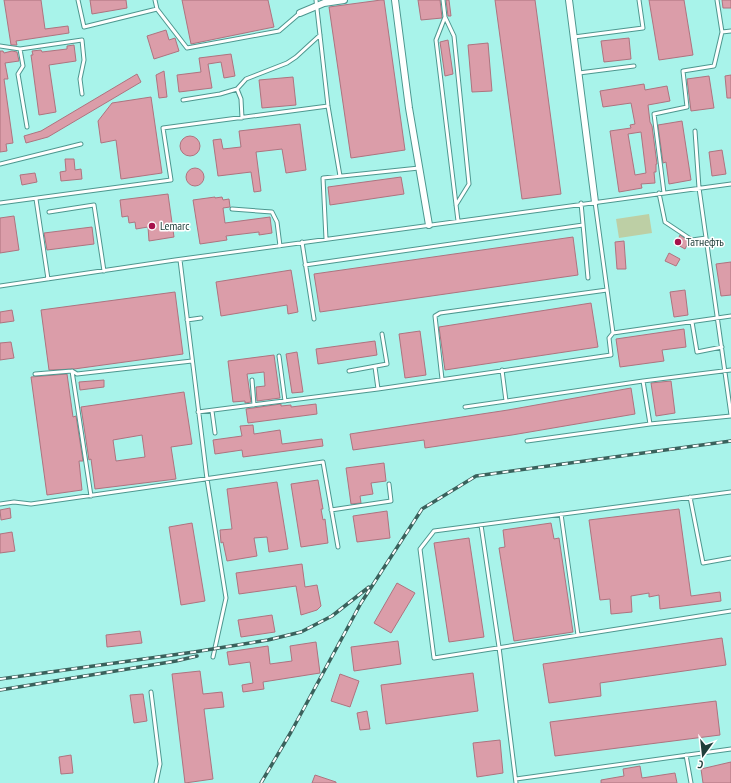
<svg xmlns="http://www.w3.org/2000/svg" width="731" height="783" font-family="'PT Sans Narrow',sans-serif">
<rect width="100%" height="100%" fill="#a8f3ea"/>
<!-- pitch -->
<path fill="#bdcfa5" d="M649,214L652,233L619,238L616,219Z"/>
<!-- building -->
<path fill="#db9da9" stroke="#ae737f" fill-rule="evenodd" d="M4,0H41L45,29L68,26L69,33L16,41L17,45H11Z
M90,0H126L127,8L92,14Z
M182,0H268L274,27L191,44Z
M381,0H384L405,150L351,158L329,7Z
M418,0H440L442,18L421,20Z
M446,0H449L451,16H448Z
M495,0H535L561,194L522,199Z
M649,0H684L693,55L659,60Z
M722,0H731V8H723Z
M166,30L169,40L175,38L179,51L154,59L147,36Z
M629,38L631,59L604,62L601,41Z
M448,40L453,74L445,76L440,42Z
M488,43L492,91L472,92L468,45Z
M74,45L76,61L49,65L56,112L39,115L31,55H33L32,51L41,50L42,52L67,49V46Z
M0,51H3L4,53L12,51L17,52L19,61L5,63L8,79H4L13,143L6,144L7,151L0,152Z
M231,54L235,76L224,78L221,62L208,64L212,88L179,92L177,75L201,72L199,58Z
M164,71L167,97L159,98L156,75Z
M137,74L141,82L48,137L26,143L24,136L41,131Z
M731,75V98H727L725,76Z
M709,76L714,108L691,111L687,79Z
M293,77L296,105L262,108L259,80Z
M644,84L645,90L667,86L670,101L648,105L650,122L652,126L657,164H656V172H654L655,183L641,184L642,188L619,192L610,131L631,128L630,125L635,124L631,103L603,107L600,91ZM641,132L646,173L635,175L628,134Z
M151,97L162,173L121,179L116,140L101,143L98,121L112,103Z
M682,121L691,180L669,184L666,162L663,163L658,125Z
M300,124L306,170L286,173L282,149L256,152L261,191L254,192L251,172L218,176L213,140L221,139L223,149L241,147L239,131Z
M180 146a10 10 0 1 1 20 0a10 10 0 1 1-20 0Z
M722,150L726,174L712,176L709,152Z
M65,159H74L75,170L81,169L82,179L61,181L60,172L66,171Z
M186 177a9 9 0 1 1 18 0a9 9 0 1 1-18 0Z
M35,173L37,182L22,185L20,175Z
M401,177L404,194L330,205L328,187Z
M168,194L174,237L149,241L148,227L136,229L135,222L129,223L128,216L122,217L120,200Z
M215,197V198L222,197L223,200L229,199L230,207L223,208L225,223L270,217L272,233L259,235V232L226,236L227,240L200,244L193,200Z
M14,216L19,250L0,253V218Z
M92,227L94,244L47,250L44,233Z
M680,235L689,241L685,249L676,244Z
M573,237L578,275L320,312L314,274Z
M624,241L626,269H617L615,242Z
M669,253L680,259L676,266L665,261Z
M731,262V295L721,296L716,264Z
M291,270L298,312L288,314L287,305L221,316L216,282Z
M685,290L688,315L674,317L670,292Z
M175,292L183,354L74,369L49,370L41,310Z
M591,303L598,347L445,370L439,327Z
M12,310L14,321L0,323V312Z
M684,329L686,347L662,350L664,361L620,367L616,339Z
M420,331L426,375L405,378L399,334Z
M375,341L377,355L318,364L316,349Z
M11,342L14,358L0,360V343Z
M297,352L303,392L292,393L286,354Z
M274,355L280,398L257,401L256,387L265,386L264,372L247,374L251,402L245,403V401L233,402L228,361Z
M67,374L73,417L76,416L83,461H79L82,490L47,495L31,377Z
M104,380V387L80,390L79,382Z
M671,381L675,413L656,416L651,383Z
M631,388L635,414L512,435L425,448L424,440L353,450L350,434L508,410Z
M184,392L192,444L171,447L176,479L95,489L91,459L89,460L81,407ZM142,435L145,457L116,461L113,440Z
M281,404V406L291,405V407L316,404L317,414L248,423L246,409Z
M253,425L254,434L280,430L282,444L322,439L323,446L243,457L242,450L215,454L213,440L242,436L240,426Z
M384,463L386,481L371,483L373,494L360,496L361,503L351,504L346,468Z
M318,480L323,509H321L323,520L325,519L328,543L301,547L291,484Z
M277,482L288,549L269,552L267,537L254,538L257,556L227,561L223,542L221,543L220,530L232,529L227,489Z
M10,508L11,518L1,520L0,510Z
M679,509L691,596L720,592L721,601L660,609L659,595L649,597V593L631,596L632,612L611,614L610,599L600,600L589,520Z
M387,511L390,538L357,542L353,516Z
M192,523L205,601L181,605L169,527Z
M551,523L554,539L559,538L573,632L514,641L499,548L505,547L503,530Z
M12,532L15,551L0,553V534Z
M469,538L484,637L449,642L434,543Z
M302,564L305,587L317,585L321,606L317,610L301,615L296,586L239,594L236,573Z
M397,583L415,593L391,633L374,623Z
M272,615L275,632L241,637L238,620Z
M140,631L142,643L107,647L106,635Z
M722,638L726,665L600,683L601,696L549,703L543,664Z
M398,641L401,664L354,671L351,647Z
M316,642L320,673L263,682L264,689L243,692L242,685L253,683L250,662L229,665L227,652L268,646L270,664L292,661L290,646Z
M200,671L203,694L222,692L224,707L204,709L213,779L185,783L172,674Z
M473,673L478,711L386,724L381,685Z
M340,674L359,681L350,707L331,701Z
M143,694L147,721L134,723L130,695Z
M716,701L720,735L555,756L550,722Z
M367,711L370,729L360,730L357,713Z
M500,740L503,773L477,777L473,743Z
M71,755L73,773L61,774L59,757Z
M731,762V783H703L701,769Z
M640,766L642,778L675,773L677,783H601V780L624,776L623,769Z
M315,775L336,782V783H312Z"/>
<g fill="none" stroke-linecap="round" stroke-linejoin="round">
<defs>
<path id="lane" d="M78,0L84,27L157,9L155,0
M316,0L328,106L340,176
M443,0L445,17L454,36L469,184L456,205
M717,0L722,32L731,31
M157,9L187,48L279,31L300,13
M445,17L436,40L458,221
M574,37L643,28L639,0
M0,46L20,49L82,40L84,60L80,79L82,94
M20,49L23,66L18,74L27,127
M579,73L634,66
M237,89L241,99L242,118
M183,100L220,94L237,89L246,79L287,63L296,57L320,35
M695,131L699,188L731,415
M0,164L81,144
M659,193L665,222L692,240L706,238
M664,193L654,114L687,107L683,71L714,66L722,32
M36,199L48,279
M595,202L613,333L731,316
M0,203L171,180L163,128L328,106
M581,203L588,278
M232,209L272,212L277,222L280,246
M49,212L94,205L104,271
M326,239L323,178L419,168
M302,242L314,319
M180,260L207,479L226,598L213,657
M305,265L583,225
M0,286L175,260L731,184
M187,320L201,318
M692,322L697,352L722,347
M279,356L285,401
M375,367L378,389
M502,370L506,401
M731,370L643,381L650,424L731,416
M72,371L91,496
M349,371L387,364L382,334
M35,374L72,371L77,374L192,361
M442,379L435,316L440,313L607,290
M252,380L254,405
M465,407L643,381
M212,411L215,433
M198,412L378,389L611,355L609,338L613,333
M527,441L650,424
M731,492L434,531L420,549L434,658L731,611
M690,497L703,563L731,558
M0,504L14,502L31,504L323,462L338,547
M331,510L391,501L389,484
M561,514L578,635
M481,525L499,647L516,783
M151,692L160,764L156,783
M686,755L691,783
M516,779L731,749"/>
<path id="street" d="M395,0L409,108L429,225
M569,0L595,202
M300,13L324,3L344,0"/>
</defs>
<!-- lane casing -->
<use href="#lane" stroke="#4d978f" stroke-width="5"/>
<!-- street casing -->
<use href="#street" stroke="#4d978f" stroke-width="8"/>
<!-- lane -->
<use href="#lane" stroke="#fff" stroke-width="3"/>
<!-- street -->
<use href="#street" stroke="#fff" stroke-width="6"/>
<defs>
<path id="rail" d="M0,679L194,652L268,640L301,632L332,616L369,587
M0,690L176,661L197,656
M261,783L291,732L361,603L422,509L476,476L731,441"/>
</defs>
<!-- rail casing -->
<use href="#rail" stroke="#3a615c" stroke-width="3.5"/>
<!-- rail -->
<use href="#rail" stroke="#fff" stroke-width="2" stroke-dasharray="6" stroke-linecap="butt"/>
</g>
<!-- markers -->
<g fill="#a6114b" stroke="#fff" stroke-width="1.5">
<circle cx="152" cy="226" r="4"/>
<circle cx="678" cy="242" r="4"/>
</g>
<g text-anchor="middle" stroke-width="3" stroke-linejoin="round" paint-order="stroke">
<!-- poi labels -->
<g font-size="12" fill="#1f3e3a" stroke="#fff" text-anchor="start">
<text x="160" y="230">Lemarc</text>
<text x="686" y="246">Татнефть</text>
</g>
</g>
<!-- north arrow -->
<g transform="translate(703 755) rotate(195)" stroke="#ffffff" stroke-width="3" paint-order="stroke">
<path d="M0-3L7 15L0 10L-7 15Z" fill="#1f3e3a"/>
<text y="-6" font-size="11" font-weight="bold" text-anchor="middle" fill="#1f3e3a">С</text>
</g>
</svg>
